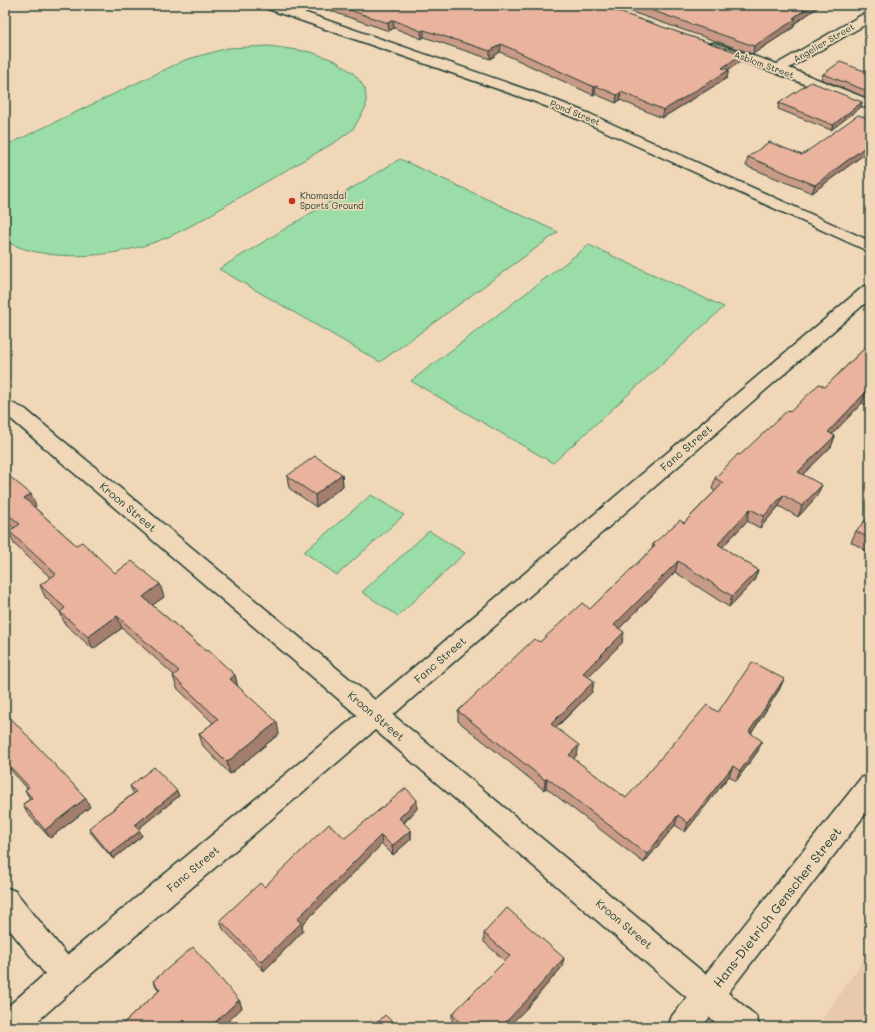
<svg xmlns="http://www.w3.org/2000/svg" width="875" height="1032" font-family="Mali,sans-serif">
<rect width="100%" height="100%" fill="#efd7b7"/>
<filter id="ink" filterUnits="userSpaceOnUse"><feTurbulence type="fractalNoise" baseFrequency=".025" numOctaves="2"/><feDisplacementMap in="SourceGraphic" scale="8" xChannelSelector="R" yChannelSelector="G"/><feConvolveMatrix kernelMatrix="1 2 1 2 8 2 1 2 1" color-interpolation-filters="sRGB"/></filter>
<g filter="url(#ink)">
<!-- built -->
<path fill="#e9c9ad" d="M870,950V1027H817L846,985Z"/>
<!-- green -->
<path fill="#9adda8" stroke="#5c8d6e" d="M269,46L311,52L336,61L353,73L360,81L365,89L366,97V107L353,129L337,141C306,159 276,176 245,194C220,209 195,225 168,237C122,257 51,265 5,241V146L185,60L228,48Z
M400,159L558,232L380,362L219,269Z
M589,245L724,307L553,463L411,381Z
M371,495L404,515L337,575L304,552Z
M429,531L465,553L398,616L362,592Z"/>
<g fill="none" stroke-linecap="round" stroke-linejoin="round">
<defs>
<path id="minor" d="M263,5H283L545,96L590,114L870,241V252L580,120L535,102L265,8Z
M870,12V22L789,68L870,100V109L773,72L709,50L707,47L709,44L714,43L777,64L865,13Z
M870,284V299L393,715L756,1016L760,1027H721L375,730L76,987L31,1027H5V1009L45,974L5,924V887L15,891L67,955L357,715L11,419L5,416V400L25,409L375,700L864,286Z"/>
<path id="tertiary" d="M870,775V808L702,1027H668L672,1016L861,778Z"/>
</defs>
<!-- minor casing -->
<use href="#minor" stroke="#1f3d34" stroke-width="3"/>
<!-- tertiary casing -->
<use href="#tertiary" stroke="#1f3d34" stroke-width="3"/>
<!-- minor -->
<use href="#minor" fill="#efd7b7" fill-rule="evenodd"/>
<!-- tertiary -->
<use href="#tertiary" fill="#efd7b7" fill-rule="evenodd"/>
</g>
<!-- wall -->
<path fill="#c89a87" stroke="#1f3d34" d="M317,5H596L742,54L740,62L728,70L727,78L662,118L620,100L616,103L595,94L593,95L500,52L490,59L424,37L422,39L394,28L389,31L339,14Z
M610,5H821L794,24V27L753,54L620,8Z
M870,73V99L821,79L823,74Z
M862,102L861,107L831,130L778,109L779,103Z
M870,119V154L866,153L812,193L746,166L748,157L802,155Z
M870,343V407L862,403L832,434L835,436L831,447L803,474L817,496L798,517L779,506L760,528L747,521L722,547L758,570L754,581L729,607L675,572L619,629L622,643L588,677L594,681L592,692L556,728L577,755L573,759L626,798L718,712L784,679L779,690L751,734L758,751L736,781L729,776L685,832L675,825L644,863L546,788L544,790L458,721V711L540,642L590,609L652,549L653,544L684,523L715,491L712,489L715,478L790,412L825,387Z
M342,474L343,486L316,507L289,488L287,476Z
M5,479L36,506L34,507L76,545L115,573L164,597L152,605L235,675L237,685L279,734L230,774L203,746L199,734L213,723L177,688L173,676L174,675L122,628L93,649L65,624L60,612L45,597L40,585L51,578L14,544L9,531L14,528L5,521Z
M870,515V553L851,542L856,531Z
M5,712L90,807L50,838L27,813L23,804L30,799L25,790L27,788L5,764Z
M130,786L179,796L138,829L142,836L113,859L91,833L89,828L134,793L132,791Z
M417,809L404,823L411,830V839L393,855L382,844L302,925L303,931L264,971L223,929L220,920L264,887L345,838Z
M484,933L562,967L526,1009L508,1027H456L452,1022V1014L505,961L484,942Z
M153,981L239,1000L242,1008L222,1027H119L159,991Z"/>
<!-- shaded-wall -->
<path fill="#a37d6e" stroke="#1f3d34" d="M812,5H821L794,24V27L753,54L754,46Z
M393,20L394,28L389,31L388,23Z
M424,30V37L422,39L421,31Z
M501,44L500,52L490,59V51Z
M742,54L740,62L724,73L729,70L727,78L662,118L664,110L722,68Z
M596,86L595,94L593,95L594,87Z
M621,92L620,100L616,103L617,95Z
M862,102L861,107L831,130L833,125Z
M869,144L866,153L812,193L815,185Z
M866,392L862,403L824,443L828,432Z
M835,436L831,447L794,483L798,472Z
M342,474L343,486L316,507L315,495Z
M822,485L817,496L798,517L802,506Z
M31,494L36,506L29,511L24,498Z
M783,495L779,506L760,528L764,516Z
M750,509L747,521L715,555L718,544Z
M678,561L675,572L612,636L614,625Z
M758,570L754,581L729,607L732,596Z
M160,584L164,597L147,609L143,597Z
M117,616L122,628L93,649L88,637Z
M624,632L622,643L581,684L583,673Z
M235,675L238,687L230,679Z
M784,679L779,690L745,743L749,732Z
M594,681L592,692L549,734L551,724Z
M277,722L279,734L230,774L227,762Z
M762,741L758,751L736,781L740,771Z
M579,745L577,755L567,766L569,755Z
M733,766L729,776L685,832L688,823Z
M547,778L546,788L544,790L545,780Z
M177,791L179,796L137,830L135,825Z
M86,798L90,807L50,838L45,830Z
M417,800V809L399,827V818Z
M678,815L675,825L644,863L647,854Z
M411,830V839L393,855L392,846Z
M140,831L142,836L113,859L110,854Z
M381,835L382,844L302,925L303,931L264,971L261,962L297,919Z
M564,958L562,967L526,1009L508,1027H501Z
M239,1000L242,1008L222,1027H210Z
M184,1020L188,1027H176Z"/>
<!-- building -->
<path fill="#e9b39d" stroke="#1f3d34" d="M335,5H596L610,9L742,54L722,68L729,70L664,110L621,92L617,95L596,86L594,87L501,44L490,51L424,30L421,31L393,20L388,23Z
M636,5H812L793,18L796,19L754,46Z
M840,62L870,73V92L823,74Z
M811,82L862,102L833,125L779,103Z
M858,115L870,119V145L869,144L815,185L748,157L769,142L802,155Z
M870,343V394L866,392L828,432L835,436L798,472L822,485L802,506L783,495L764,516L750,509L718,544L758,570L732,596L678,561L614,625L624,632L583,673L594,681L551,724L579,745L569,755L626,798L707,705L718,712L752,662L784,679L749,732L762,741L740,771L733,766L688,823L678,815L647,854L547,778L545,780L458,711L534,639L540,642L582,603L590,609L655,546L653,544L680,520L684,523L723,483L715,478L738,454L740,455L788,410L790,412L819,384L825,387Z
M315,456L342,474L315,495L287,476Z
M9,476L31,494L24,498L76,545L82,542L115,573L132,561L160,584L143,597L206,651L208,650L235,675L230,679L277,722L227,762L199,734L218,719L173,676L179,671L117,616L88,637L60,612L65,608L40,585L56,574L9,531L20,524L5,512V479Z
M870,515V539L856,531Z
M5,712L86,798L45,830L23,804L32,798L25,790L29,787L5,761Z
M154,767L177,791L135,825L140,831L110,854L89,828L136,792L130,786Z
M406,788L417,800L399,818L411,830L392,846L381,835L297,919L301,923L261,962L220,920L260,883L264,887L329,824L345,838Z
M507,908L564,958L527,1000L501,1027H464L452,1014L510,956L484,933Z
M193,947L239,1000L210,1027H190L184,1020L176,1027H119L160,990L153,981Z
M385,1015L398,1027H373Z"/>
</g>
<!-- markers -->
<circle fill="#c8321e" stroke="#efd7b7" stroke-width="1.5" cx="292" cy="201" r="4"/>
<g text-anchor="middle" stroke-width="3.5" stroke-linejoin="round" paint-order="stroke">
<!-- far-street labels -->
<g font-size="9" fill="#1f3d34" stroke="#efd7b7">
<text transform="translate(824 43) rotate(-30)" y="3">Angelier Street</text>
<text transform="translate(764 65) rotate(20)" y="3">Asblom Street</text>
<text transform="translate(575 113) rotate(22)" y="3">Pond Street</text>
</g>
<!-- far-poi labels -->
<g font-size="9" fill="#1f3d34" stroke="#efd7b7" text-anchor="start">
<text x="300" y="199">Khomasdal<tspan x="300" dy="10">Sports Ground</tspan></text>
</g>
<!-- street labels -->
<g font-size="11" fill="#1f3d34" stroke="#efd7b7">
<text transform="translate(686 448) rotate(-41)" y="4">Fanc Street</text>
<text transform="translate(128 507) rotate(40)" y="4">Kroon Street</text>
<text transform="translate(440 660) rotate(-41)" y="4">Fanc Street</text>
<text transform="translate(376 716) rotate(40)" y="4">Kroon Street</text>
<text transform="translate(193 869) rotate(-40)" y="4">Fanc Street</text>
<text transform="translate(624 924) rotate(40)" y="4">Kroon Street</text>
</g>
<!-- near-street labels -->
<g font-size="13" fill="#1f3d34" stroke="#efd7b7">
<text transform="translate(777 907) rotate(-52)" y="5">Hans-Dietrich Genscher Street</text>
</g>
</g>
<!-- margin -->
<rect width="875" height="1032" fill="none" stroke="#efd7b7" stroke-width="20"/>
<rect x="10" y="10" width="855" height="1012" fill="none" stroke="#1f3d34" stroke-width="1.5" filter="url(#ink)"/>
</svg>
